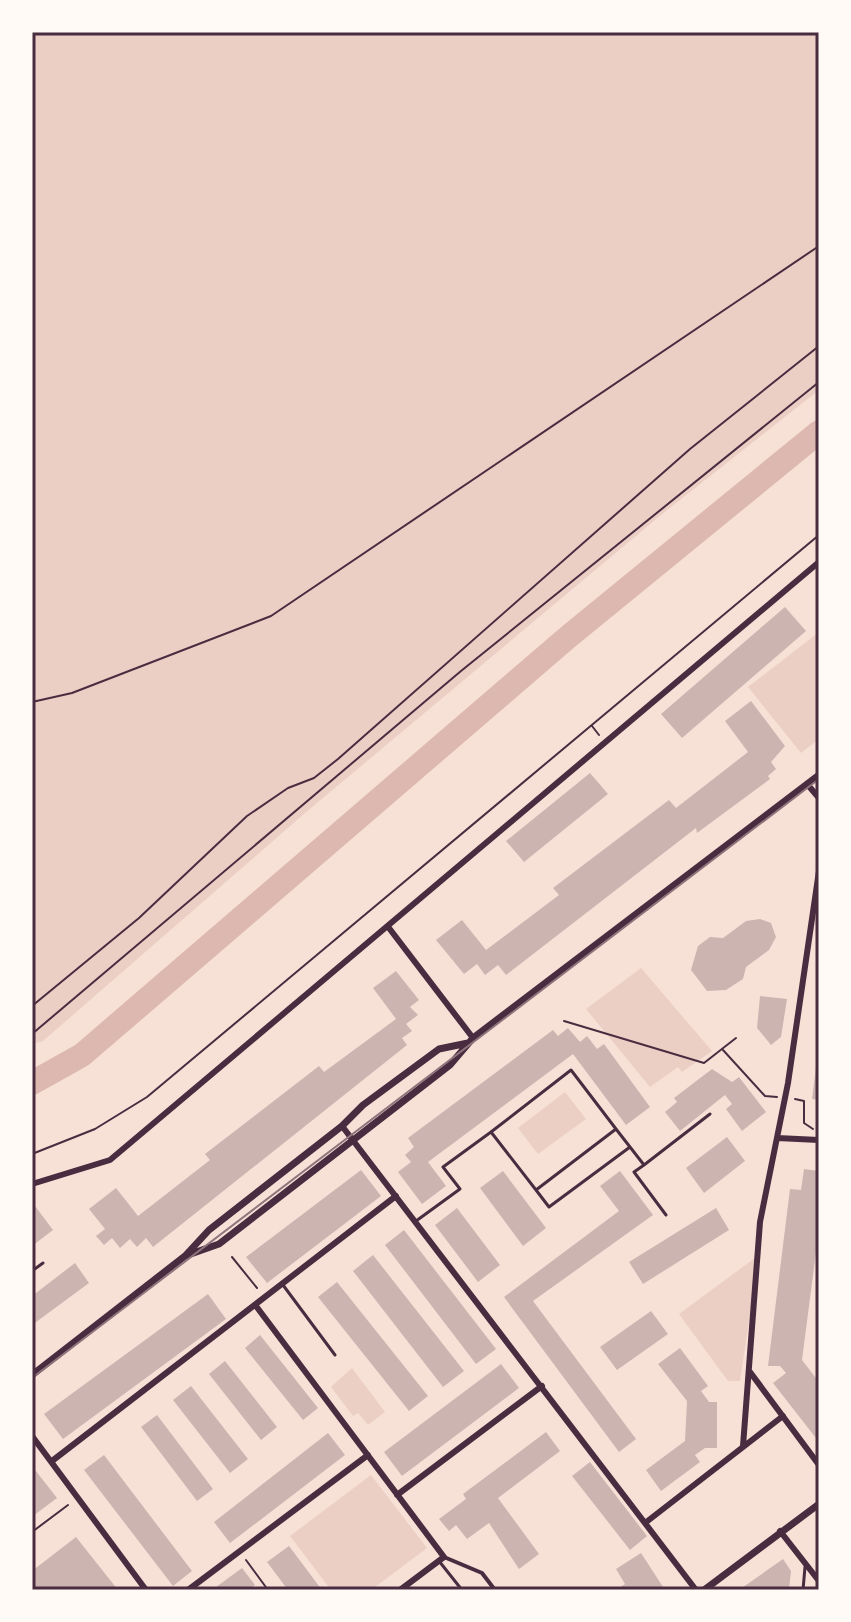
<svg xmlns="http://www.w3.org/2000/svg" width="851" height="1622" font-family="Lato,sans-serif">
<rect width="100%" height="100%" fill="#f7e1d7"/>
<!-- green -->
<path fill="#ebcfc5" d="M32,32H819V390L661,515L305,813L43,1041L32,1044Z
M819,632V739L801,753L748,687Z
M641,968L712,1051L682,1072L678,1067L650,1087L586,1009Z
M565,1092L586,1119L538,1154L518,1128Z
M759,1255L740,1381H728L679,1314Z
M352,1368L385,1412L368,1425L358,1413L353,1416L331,1387Z
M371,1475L427,1548L371,1590H331L290,1536Z"/>
<g fill="none" stroke-linecap="round" stroke-linejoin="round">
<!-- river -->
<path stroke="#dcb8b0" stroke-width="24" d="M32,1083L82,1055L568,637L819,432"/>
</g>
<!-- building -->
<path fill="#ccb4b1" d="M785,607L806,631L682,738L661,714Z
M751,701L785,746L771,762L776,769L768,776L770,779L697,833L696,828L506,975L498,965L485,975L477,964L464,974L436,940L462,920L486,950L559,895L553,888L669,800L676,808L748,752L725,721Z
M590,773L608,794L524,862L506,841Z
M760,919L771,923L776,937L769,950L746,967L743,979L726,990L707,991L691,970L698,946L710,937L723,938L746,921Z
M396,971L419,1000L410,1007L418,1015L406,1024L412,1031L402,1038L407,1045L153,1247L146,1238L137,1247L130,1239L120,1248L112,1238L104,1245L96,1236L105,1229L89,1209L116,1188L138,1216L210,1160L205,1154L319,1066L324,1072L396,1019L373,988Z
M760,996L787,999L781,1037L771,1045L757,1028Z
M568,1028L580,1042L587,1036L597,1049L604,1044L650,1107L626,1125L573,1054L428,1162L446,1186L422,1204L398,1172L411,1162L405,1155L414,1147L408,1138L553,1030L558,1036Z
M817,1059H819V1100L812,1099Z
M712,1069L732,1082L739,1077L766,1112L742,1131L726,1109L732,1104L725,1095L680,1131L665,1112L677,1102L674,1098Z
M727,1137L745,1161L704,1193L686,1168Z
M804,1169L819,1171V1229L802,1360L819,1382V1442L773,1383L786,1373L780,1366H768L790,1189L801,1190Z
M361,1170L381,1196L267,1283L246,1257Z
M503,1171L546,1228L523,1246L480,1188Z
M620,1171L653,1215L533,1301L636,1439L619,1452L504,1297L619,1211L600,1186Z
M35,1206L53,1230L32,1246V1209Z
M457,1208L500,1265L478,1282L435,1225Z
M716,1208L729,1230L643,1284L629,1262Z
M404,1230L496,1349L476,1364L385,1245Z
M373,1255L464,1371L443,1387L353,1271Z
M75,1263L89,1283L32,1325V1296Z
M337,1282L428,1396L409,1411L318,1297Z
M208,1294L226,1319L63,1439L44,1414Z
M651,1311L668,1334L617,1370L600,1347Z
M260,1335L318,1408L303,1420L245,1348Z
M680,1348L708,1386L701,1391L709,1402H717V1448H705L695,1455L700,1462L661,1491L646,1470L685,1441L687,1401L658,1364Z
M225,1361L277,1427L261,1440L209,1374Z
M501,1364L519,1388L402,1476L384,1452Z
M191,1386L248,1459L230,1473L173,1400Z
M157,1415L213,1489L197,1501L141,1427Z
M546,1432L560,1451L498,1498L539,1554L519,1569L489,1523L467,1539L456,1525L449,1531L439,1519L466,1499L463,1494Z
M328,1433L345,1455L230,1543L214,1522Z
M104,1455L192,1571L173,1586L84,1470Z
M590,1462L647,1536L630,1550L572,1476Z
M32,1466L57,1498L33,1516L32,1514Z
M76,1537L118,1590H36L32,1585V1571Z
M289,1546L322,1590H288L267,1562Z
M641,1553L665,1590H616L625,1584L616,1569Z
M783,1559L791,1571L789,1590H739Z
M242,1568L255,1585L248,1590H212Z"/>
<g fill="none" stroke-linecap="round" stroke-linejoin="round">
<!-- path -->
<path stroke="#4a2c40" stroke-width="2" d="M32,702L72,693L271,616L819,246
M592,726L599,735
M32,1006L139,918L247,816L288,788L314,778L338,759L690,449L819,346
M564,1021L704,1063L736,1038
M32,1034L461,671L819,382
M723,1050L765,1096L777,1097
M795,1099L804,1101V1123L813,1129
M32,1154L95,1129L147,1097L819,535
M232,1257L257,1288
M32,1532L68,1505
M246,1560L268,1590"/>
<!-- service -->
<path stroke="#4a2c40" stroke-width="3" d="M491,1132L571,1070L616,1129
M644,1165L710,1114
M536,1190L549,1207L630,1147
M416,1221L460,1189L443,1167L491,1132L536,1190L616,1129L644,1165L634,1172L666,1215
M32,1271L43,1263
M283,1285L335,1355
M439,1561L462,1590
M803,1590L805,1567"/>
<!-- pedestrian -->
<path stroke="#4a2c40" stroke-width="4" d="M444,1557L482,1573L495,1590"/>
<!-- minor -->
<path stroke="#4a2c40" stroke-width="6" d="M807,784L819,798
M389,928L473,1038
M342,1126L696,1590
M777,1138L819,1140
M32,1184L110,1160L819,562
M256,1306L444,1557L400,1590
M750,1372L819,1465
M32,1436L146,1590
M743,1446L760,1222L788,1083L819,871
M52,1461L396,1196
M397,1495L542,1386
M645,1523L783,1416
M780,1531L819,1581
M188,1590L368,1455"/>
<!-- tertiary -->
<path stroke="#4a2c40" stroke-width="7" d="M185,1256L219,1244L450,1065L473,1038L819,775
M32,1375L185,1256L209,1230L342,1126L363,1105L439,1049L468,1043
M704,1590L819,1504"/>
<!-- tram -->
<path stroke="#8f747c" stroke-width="2" d="M32,1378L819,779"/>
</g>
<!-- border -->
<rect width="851" height="1622" fill="none" stroke="#fffaf5" stroke-width="68"/>
<rect x="34" y="34" width="783" height="1554" fill="none" stroke="#4a2c40" stroke-width="3"/>
</svg>
